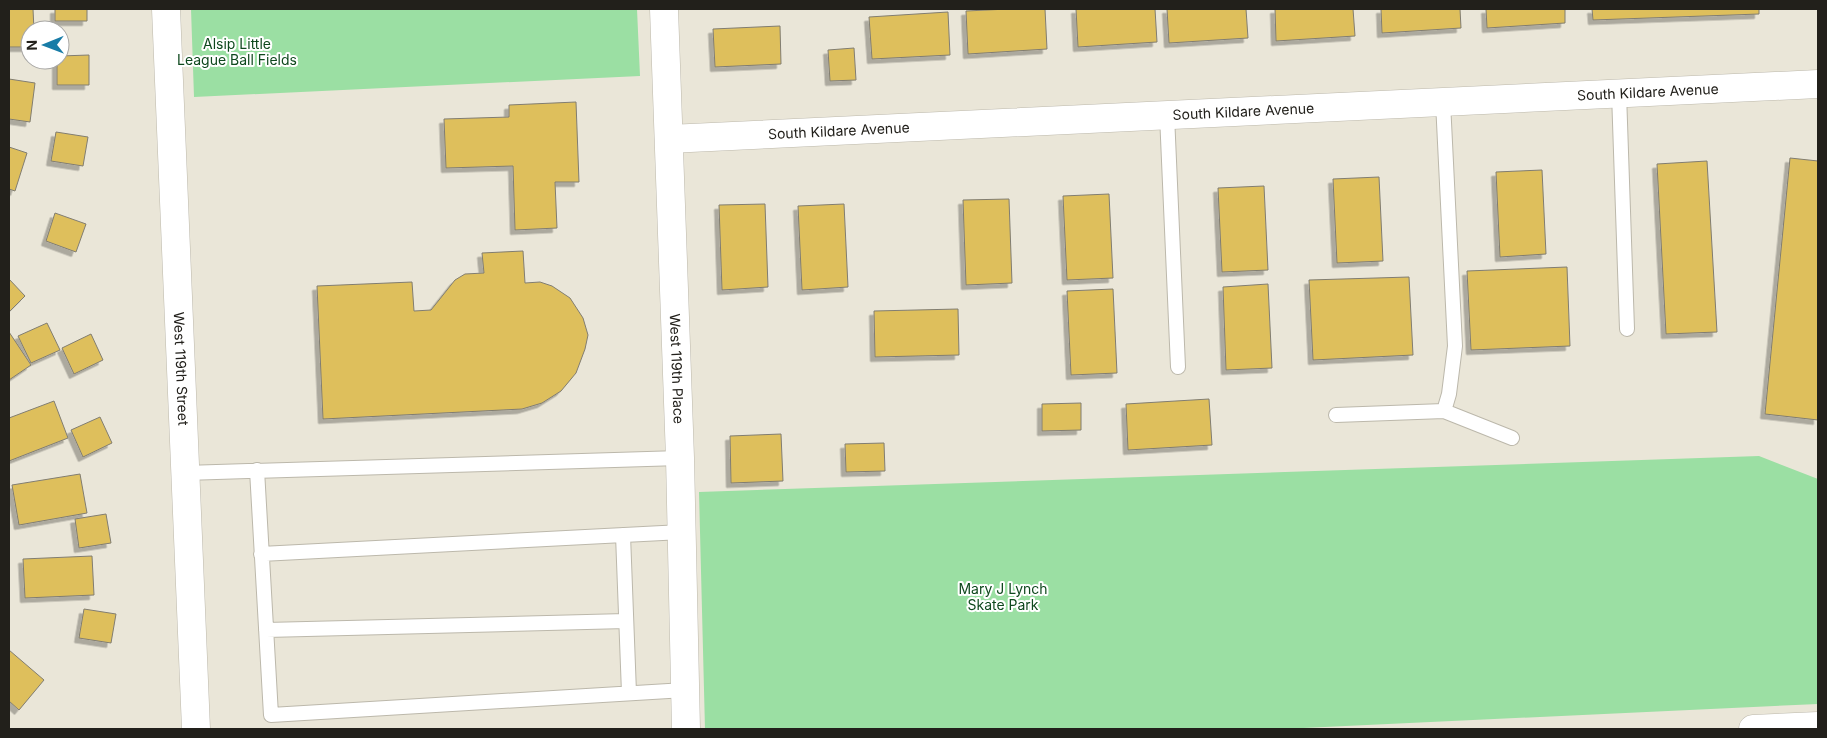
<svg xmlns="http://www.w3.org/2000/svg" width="1827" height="738" font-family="Inter,sans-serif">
<defs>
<filter id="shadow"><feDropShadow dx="-4.5" dy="4.5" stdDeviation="0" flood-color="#0004"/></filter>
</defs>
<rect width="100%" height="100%" fill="#eae6d8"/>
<!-- green -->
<path fill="#9bdfa3" d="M191,9H637L640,76L194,97Z
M1759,456L1818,479V704L1282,729H705L699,492Z"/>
<!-- building -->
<path fill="#debf5c" stroke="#817d71" filter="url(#shadow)" d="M9,9H33L34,30H30V47H9Z
M55,9H87V21H55Z
M1008,9H1045L1047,49L968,54L966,11Z
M1076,9H1155L1157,42L1078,47Z
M1167,9H1246L1248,38L1169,43Z
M1275,9H1353L1355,36L1276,41Z
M1381,9H1460L1461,28L1382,33Z
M1486,9H1565V23L1487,28Z
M1592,9H1759V14L1593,20Z
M948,12L950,55L872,59L869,17Z
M780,26L781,64L715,67L713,29Z
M854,48L856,80L830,81L828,50Z
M89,55V85H57V60H60V56Z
M9,79L35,83L30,122L9,119Z
M576,102L579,182H555L557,228L515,230L513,166L446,168L444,119L509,117V105Z
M56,132L88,137L83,166L51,161Z
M9,147L27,153L15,191L9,189Z
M1790,158L1818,161V420L1765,414Z
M1707,161L1717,332L1666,334L1657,164Z
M1542,170L1546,254L1500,257L1496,172Z
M1379,177L1383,261L1337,263L1333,179Z
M1264,186L1268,270L1222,272L1218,188Z
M1109,194L1113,278L1067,280L1063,196Z
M1009,199L1012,283L966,285L963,200Z
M765,204L768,287L722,290L719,205Z
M844,204L848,287L802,290L798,206Z
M55,213L86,224L76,252L46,241Z
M523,251L525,283L540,282L552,286L570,298L583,318L588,335L585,349L576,373L561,391L542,403L522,409L323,419L317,286L412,282L414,311L431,310L455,280L465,274L484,273L482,253Z
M1567,267L1570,346L1471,350L1467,271Z
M1409,277L1413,355L1313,360L1309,280Z
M9,279L25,296L9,312Z
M1268,284L1272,368L1226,370L1223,287Z
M1113,289L1117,373L1071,375L1067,291Z
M958,309L959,355L875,357L874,311Z
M47,323L60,350L31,363L18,336Z
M9,332L31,365L9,380Z
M91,334L103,360L74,374L62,348Z
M1209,399L1212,445L1128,450L1126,404Z
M54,401L68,438L9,461V418Z
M1081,403V430L1042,431V404Z
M100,417L112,443L83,457L71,430Z
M781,434L783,481L731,483L730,436Z
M884,443L885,471L846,472L845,444Z
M80,474L87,513L19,525L12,485Z
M106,514L111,543L79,548L75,519Z
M92,556L94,595L25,598L23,559Z
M84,609L116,614L111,643L79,638Z
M9,650L44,680L19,710L9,701Z"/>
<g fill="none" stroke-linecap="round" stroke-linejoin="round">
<defs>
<path id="service" d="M1619,93L1627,329
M1167,115L1178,367
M1444,411L1512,438
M1336,415L1444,411L1449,394L1455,346L1443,102
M257,470L271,715L685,690
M185,473L680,458
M623,535L629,693
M261,554L682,532
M266,630L626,621"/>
<g id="minor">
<path id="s1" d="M664,9L680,458L686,729"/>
<path id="s2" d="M669,139L1818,84"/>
<path d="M1753,729L1818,726"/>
</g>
<g id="tertiary">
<path id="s3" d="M166,9L196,729"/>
</g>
</defs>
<!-- service casing -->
<use href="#service" stroke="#bcb8ab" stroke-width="16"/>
<!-- minor casing -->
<use href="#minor" stroke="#bcb8ab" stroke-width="29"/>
<!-- tertiary casing -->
<use href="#tertiary" stroke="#bcb8ab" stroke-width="29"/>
<!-- service -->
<use href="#service" stroke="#fff" stroke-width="14"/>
<!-- minor -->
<use href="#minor" stroke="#fff" stroke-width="28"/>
<!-- tertiary -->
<use href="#tertiary" stroke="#fff" stroke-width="28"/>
</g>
<g text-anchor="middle" stroke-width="4" stroke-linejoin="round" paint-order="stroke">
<!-- park labels -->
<g font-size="14" fill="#0e481d" stroke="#fff">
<text x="237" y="49">Alsip Little<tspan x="237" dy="16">League Ball Fields</tspan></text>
<text x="1003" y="594">Mary J Lynch<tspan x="1003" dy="16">Skate Park</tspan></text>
</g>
<!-- street labels -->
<g font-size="14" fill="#22201b" stroke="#fff">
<text dy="5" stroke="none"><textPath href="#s2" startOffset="980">South Kildare Avenue</textPath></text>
<text dy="5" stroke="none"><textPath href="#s2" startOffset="575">South Kildare Avenue</textPath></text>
<text dy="5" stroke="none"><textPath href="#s2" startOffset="170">South Kildare Avenue</textPath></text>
<text dy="5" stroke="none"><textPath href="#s3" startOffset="360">West 119th Street</textPath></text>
<text dy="5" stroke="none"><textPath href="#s1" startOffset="360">West 119th Place</textPath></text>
</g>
</g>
<!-- border -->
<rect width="1827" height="738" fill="none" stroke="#22201b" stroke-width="20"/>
<!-- north arrow -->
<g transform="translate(45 45) rotate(269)"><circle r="24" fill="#ffffff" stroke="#a7a6a4"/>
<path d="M0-4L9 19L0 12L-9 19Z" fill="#187ca7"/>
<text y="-8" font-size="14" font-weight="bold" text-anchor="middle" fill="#22201b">N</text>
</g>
</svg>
